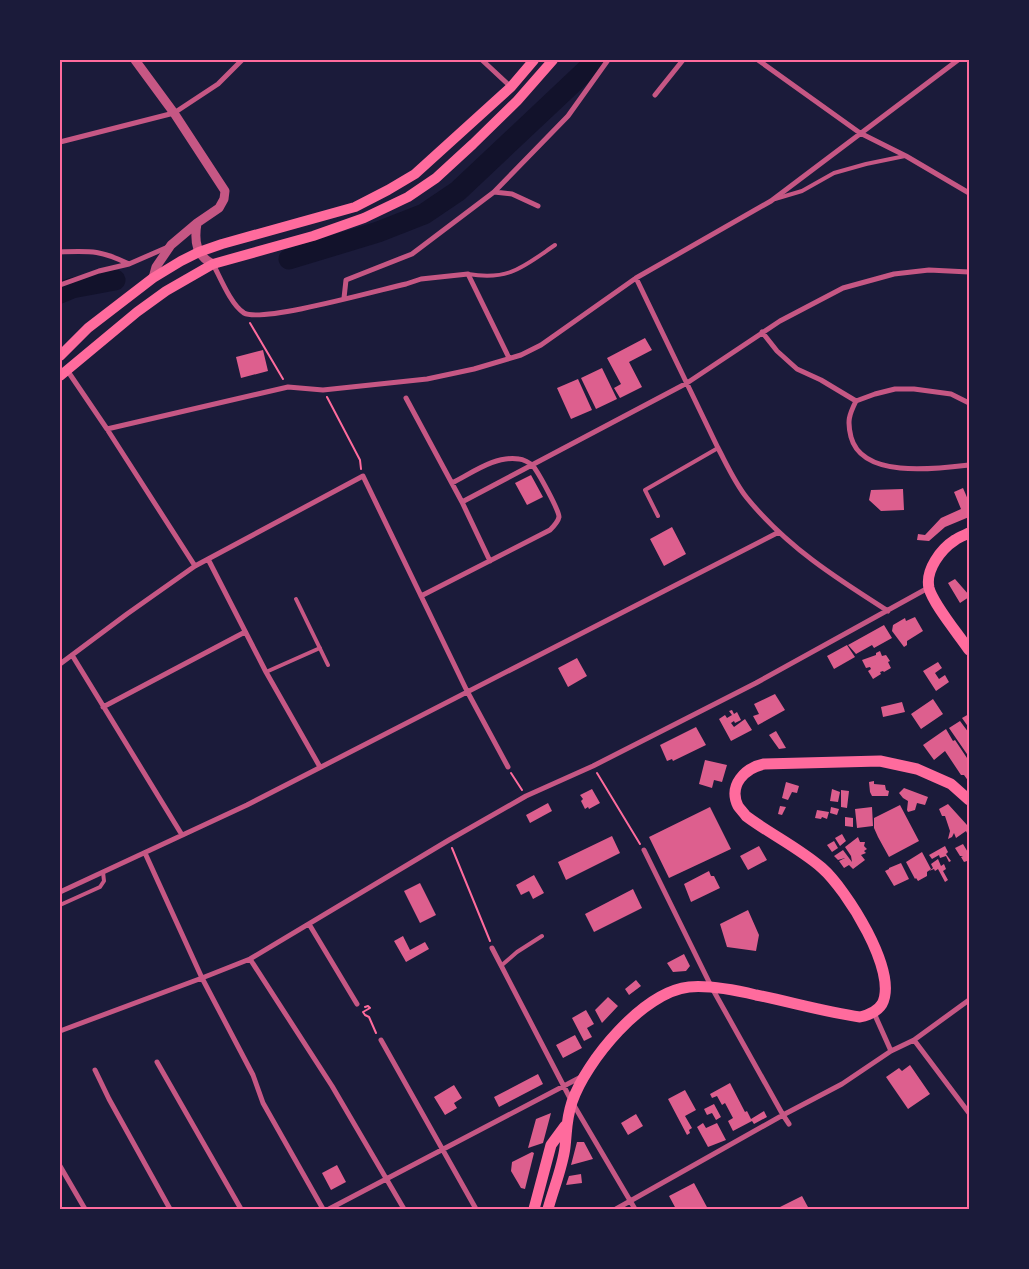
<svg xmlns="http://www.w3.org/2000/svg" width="1029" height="1269" font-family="'Open Sans',sans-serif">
<rect width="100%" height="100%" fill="#1b1b3a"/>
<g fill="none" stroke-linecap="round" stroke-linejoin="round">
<!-- river -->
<path stroke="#12122b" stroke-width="21" d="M289,259L378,232L424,214L458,191L597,60
M60,293L72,288L115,280"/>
</g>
<!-- building -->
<path fill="#dd5f8e" d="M645,338L652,350L629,362L642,387L620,398L614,388L621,384L607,358Z
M263,350L268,371L241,378L236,357Z
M602,368L617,399L596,409L581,378Z
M578,379L592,410L571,419L557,388Z
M531,475L543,497L527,505L515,483Z
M963,488L969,502V517L945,527L929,541L917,540L918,534L925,535L941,518L961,509L954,492Z
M903,489L904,510L881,511L869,500L871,490Z
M672,527L686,554L664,566L650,539Z
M955,579L969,595V597L960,603L948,583Z
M915,617L923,631L907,641V645L904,647L892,631L893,625L905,618L906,621Z
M884,625L892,638L874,648L872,645L856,654L848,645Z
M847,645L855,657L834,669L827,656Z
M880,651L882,656L886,655L890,661L888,662L891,668L884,672L883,671L880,672L881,674L873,679L868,671L871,669L870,667L866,668L862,660L876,655V653Z
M577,658L587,676L568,687L558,668Z
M938,662L942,668L935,673L939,679L945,675L949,682L936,691L923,671Z
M775,694L785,710L758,725L753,716L759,714L754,704Z
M933,699L943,714L921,729L911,714Z
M902,702L905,712L883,717L881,707Z
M732,710L734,714L737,712L741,720L735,723L734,721L731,723L734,727L745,719L752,730L731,741L719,719L725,715L727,718L732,715L729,711Z
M969,714V728L962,718Z
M960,721L969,733V757L949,728Z
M696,727L706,745L673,761L672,759L667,761L660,745Z
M946,729L953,741L955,740L969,761V782L964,775H961L945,751L934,760L923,745Z
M776,731L786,748L779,749L769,735Z
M705,760L727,765L722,782L714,780L712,788L699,784Z
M874,781V784L885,785L886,790L889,791L888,796H872L870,792L869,782Z
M786,782L799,786L797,793L792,792L788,800L782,798Z
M904,788L928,797L925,805L917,803L915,810L908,812L907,810L908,801L903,798L899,793Z
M592,789L600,803L589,809L588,807L585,809L581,801L583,799L580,795Z
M832,789L840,792L838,802L830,801Z
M841,790L849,791L847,808L841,807Z
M548,803L552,811L530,823L526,815Z
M948,804L967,825L969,832L967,833L966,831L956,838L954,833L952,837L948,839L950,831L945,816H942L939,809Z
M900,805L919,841L889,857L878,837L874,828V818Z
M780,806L786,807L782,815L778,814Z
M710,807L731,849L669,878L649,837Z
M831,807L839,809L837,815L830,813Z
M872,807L873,826L857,828L855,809Z
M817,810L829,812L827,819L822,817L821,819L815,818Z
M845,817L853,818V827L845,826Z
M842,834L846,841L840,846L835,838Z
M612,836L620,853L566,880L558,862Z
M858,837L860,842H865L864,846L867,849L864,851L866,853L861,855L865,860L853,869L849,865L844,868L839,861L845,858L838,860L834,856L843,850L852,862L851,856L845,847Z
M834,841L838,848L832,852L827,845Z
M963,844L969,854V864L967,861L964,862L961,857L963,856H960L955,848Z
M759,846L767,860L748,870L740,856Z
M945,846L948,852L946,854L951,861L949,862L946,856L940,858L939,855L932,859L929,855Z
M922,852L931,869L927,872V876L918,881L916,878L915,879L906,862Z
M938,859L941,866L944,864L946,869L943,871L948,880L945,882L938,869L935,871L934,869L929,871L933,868L931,864Z
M901,863L909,879L894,886L885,871L889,869V868Z
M709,871L711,876H714L720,888L691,902L684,884Z
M534,875L544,893L533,899L529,891L521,895L516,885Z
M420,883L436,915L420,923L404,891Z
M633,889L642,908L594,932L585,914Z
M748,910L759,935L756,951L727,947L720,924Z
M403,936L410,950L425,942L429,949L406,962L394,941Z
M684,954L690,966L686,971L673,972L667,963Z
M636,980L641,986L629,995L625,989Z
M608,997L618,1006L602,1023L595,1010Z
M586,1010L594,1024L587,1028L592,1037L584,1041L572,1018Z
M575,1035L582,1048L563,1058L556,1045Z
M910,1065L930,1094L908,1109L886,1077L899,1068L902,1071Z
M538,1074L543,1084L499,1107L494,1097Z
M730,1083L745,1112L747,1111L751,1119L764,1111L767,1117L754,1124L752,1121L733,1131L728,1121L733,1118L725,1103L722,1105L717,1096L712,1098L710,1094Z
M454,1085L462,1098L454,1103L457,1108L445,1115L434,1097Z
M685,1090L696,1110L685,1116L692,1128L689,1130L690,1133L687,1135L668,1099Z
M714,1104L721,1117L716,1120L712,1113L707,1115L704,1109Z
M551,1113L543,1143L528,1148L536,1119Z
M636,1114L643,1126L628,1135L621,1123Z
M703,1123L706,1128L717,1123L726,1140L708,1147L697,1127Z
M577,1142H584L593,1159L571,1165Z
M532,1152L534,1153L525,1189L521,1188L511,1171L512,1162Z
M337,1165L346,1182L331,1190L322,1173Z
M581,1174L582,1183L566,1185L569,1176Z
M694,1183L708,1209H676L669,1196Z
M802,1196L809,1209H776Z"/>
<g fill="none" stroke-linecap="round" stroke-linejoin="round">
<!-- path -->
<path stroke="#ff6b9d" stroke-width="2" d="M250,323L283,379
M327,397L360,460L361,469
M511,773L522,790
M597,773L640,844
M452,848L490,941
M365,1007L368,1006L370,1008L363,1012L365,1015L369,1017L376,1033"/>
<!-- service -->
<path stroke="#c65784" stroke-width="4" d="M775,199L802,191L834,173L866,164L905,156
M468,274C509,281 523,267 555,245
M658,516L645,490L718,448
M296,599L328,665
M266,672L320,648
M60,905L100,887L104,881L103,872
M502,965L517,952L542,936"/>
<!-- minor -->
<path stroke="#c65784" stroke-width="5" d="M482,60L511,87
M758,60L860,133L906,156L969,193
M655,95L683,60
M60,142L174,113L218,84L242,60
M494,192L512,194L538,206
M60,252C91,251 100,250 129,264
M213,264C220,277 231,305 244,313C262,323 379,290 406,284L421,279L468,274L509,358
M636,278L718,448C727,465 735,483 747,498C787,547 836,578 888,611
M60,285L99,271L129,264L168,247
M344,298L346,280L412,254L494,192L568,116L608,60
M762,332L777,351L797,369L821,380L856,401
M67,370L107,429L195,566
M406,398L462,502L490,561
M969,403L951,394L914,389H895L875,394L856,401C849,415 847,421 851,437C862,479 936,469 969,465
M107,429L288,387L323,390L427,379L474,369L521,355L541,345L636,278L771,201L958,60
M462,502L687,383L780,321L843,288L894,274L929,270L969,272
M208,559L266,672L320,767
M421,596L550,530C554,526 558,522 559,517C559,510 538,472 533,466C530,463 523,459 519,459C496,455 472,473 452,483
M72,655L182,835
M60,664L127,614L195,566L363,476L467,691L508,767
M103,707L245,632
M644,850L712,988L783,1115L789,1124
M145,853L202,978L253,1075L263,1103L323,1209
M60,892L247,805L779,532
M309,924L357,1004
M492,948L572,1102L635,1209
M250,959L332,1086L404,1209
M874,1013L891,1051
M60,1031L202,978L250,959L449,840L526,796L593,766L756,683L928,588
M381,1040L476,1209
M914,1040L969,1113
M157,1062L241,1209
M95,1070L109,1099L170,1209
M60,1166L85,1209
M329,1209L581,1077
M616,1209L783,1115L842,1084L891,1051L914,1040L969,1000"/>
<!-- tertiary -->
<path stroke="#c65784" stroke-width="9" d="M135,60L174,113L225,191L224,199L219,208L197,223L171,245L156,267L153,278
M197,223C194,241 196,256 213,264"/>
<!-- secondary -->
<path stroke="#ff6b9d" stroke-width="10" d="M60,356L88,328L153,278L181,261L199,252L222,244L355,207L388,190L415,174L511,87L534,60
M60,376L137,312L166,291L213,264L313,236L364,218L408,197L436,178L473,144L517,101L553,60"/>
<!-- primary -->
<path stroke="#ff6b9d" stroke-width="11" d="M969,533C965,535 959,537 955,540C941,549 925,570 929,588C933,604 959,635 969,650
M534,1209L551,1145L565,1126
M548,1209C553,1190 563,1166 565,1147C567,1130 566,1120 572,1102C586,1061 643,992 689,987C711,985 735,990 756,995C791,1002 825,1012 860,1017C869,1015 877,1012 882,1004C899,972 846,889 822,868C799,848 770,834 746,816C744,813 740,809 738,806C728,785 745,768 764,764L880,761L917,769L951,784L969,800"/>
</g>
<!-- border -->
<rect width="1029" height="1269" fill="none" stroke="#1b1b3a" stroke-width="122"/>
<rect x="61" y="61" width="907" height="1147" fill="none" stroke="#ff6b9d" stroke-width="2"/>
</svg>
